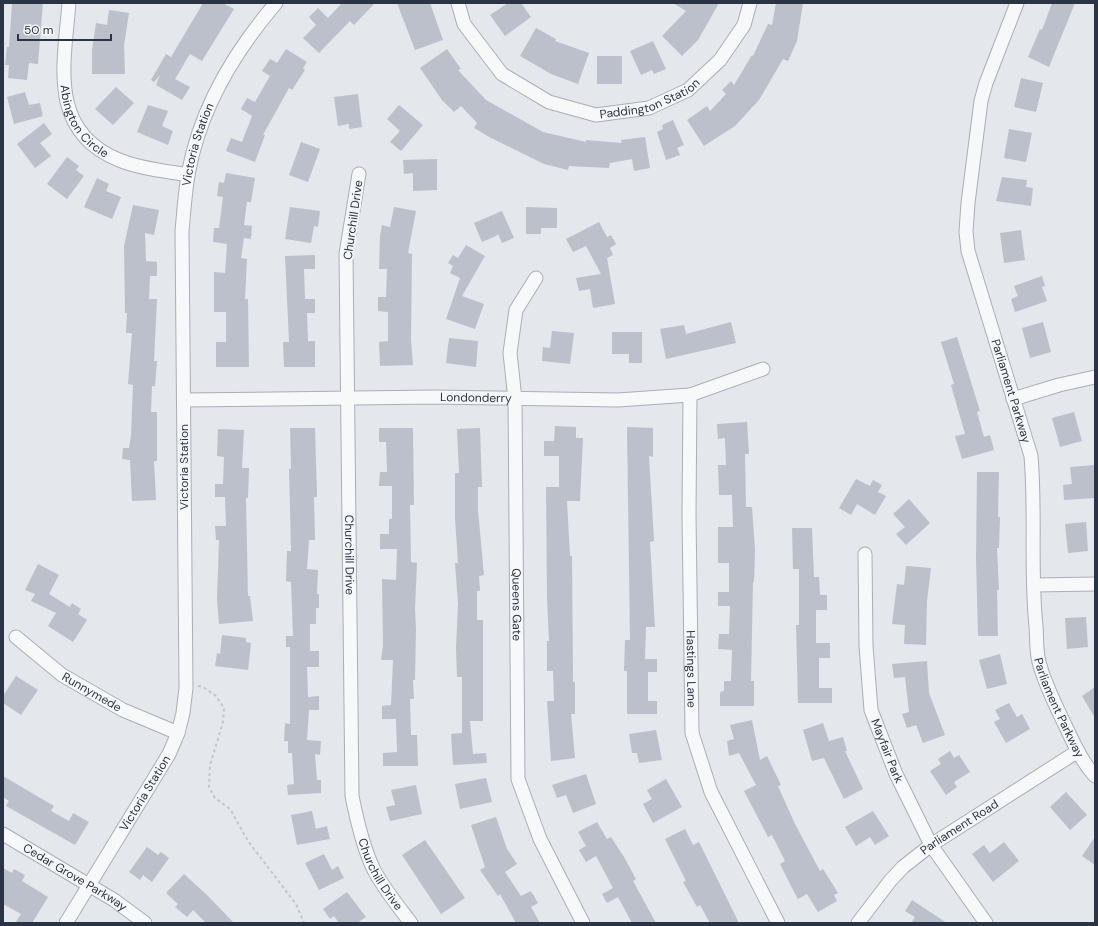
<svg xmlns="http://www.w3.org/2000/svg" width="1098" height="926" font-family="'DM Sans',sans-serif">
<rect width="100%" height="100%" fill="#e4e7ec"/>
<!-- building -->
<path fill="#bbc0ca" d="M12,3H43L38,64L29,63L27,80L8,78L9,65H5L7,47H9Z
M203,3H223L234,9L202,61L190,54L175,79L190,87L182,100L156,85L160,75L154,82L151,80L166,54L171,57Z
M342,3H375L354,25L350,21L319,53L303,38L316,25L309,17L318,8L328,18Z
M397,3H430L443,40L415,50Z
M508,3H521L531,17L505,36L490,15Z
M673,3H719L698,40L682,56L662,36L686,11Z
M776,3H803L797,41L788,61L783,59L759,100L735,126L704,146L687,120L707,106L710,111L726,94L722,90L731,81L734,85L752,55L753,56L768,24L772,25Z
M1052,3H1075L1049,67L1028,57L1040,29L1042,30Z
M109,10L129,13L124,45L125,74H92V50L96,23L107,25Z
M536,28L556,39L555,41L589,53L578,84L551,74L520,56Z
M653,41L666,69L654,74L652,70L641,75L630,51Z
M286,49L307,62L303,68L305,70L292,90L289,88L263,135H265L255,162L226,151L231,138L242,142L252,116L241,109L247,98L255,102L270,76L262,71L270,59L277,63Z
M447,49L461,69L458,70L486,100L543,132L586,142V140L622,143L621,140L645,137L650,168L634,171L632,159L610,163L609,168L569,166L568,170L544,164L491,138L474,128L477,123L461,106L454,112L442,100L420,68Z
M597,56H622V84H597Z
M1021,78L1043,83L1036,112L1014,107Z
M116,87L134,103L113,125L95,109Z
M25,92L29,105L40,103L43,116L14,124L7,97Z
M358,94L362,127L349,129V124L338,126L334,97Z
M148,105L168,111L162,126L173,131L168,145L137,132Z
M399,105L423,125L401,151L390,142L400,131L387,119Z
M673,120L684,145L677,148L680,155L666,160L657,132L663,129L662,125Z
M44,123L52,134L40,143L51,156L35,168L17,144Z
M1009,129L1032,133L1026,162L1004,158Z
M301,142L320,149L308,182L289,175Z
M67,157L79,166L76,170L84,176L67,199L47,184Z
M437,159V190L413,191V173L404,174L403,160Z
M226,173L255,178L251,202H247L244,225L252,226L251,239L244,238L241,258L247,259L245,299H248L249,367H216V342H226V312H214V272L225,273L227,244L213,242L214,228H219L223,197L217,196L219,182L224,183Z
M1002,177L1027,180L1026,187L1033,188L1031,206L996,201Z
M97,178L109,184L106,191L121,197L112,219L84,207Z
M133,205L159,210L154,235L145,233L146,261L157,262V276H150L149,299H157L154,361H157L155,386H152L151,412H157V461H154L156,500L132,501L130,460L122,459L123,448H129L131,435L133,385L128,384L132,333H126L127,313H125L124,246Z
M290,207L320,211L318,227L314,226L311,243L285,239Z
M394,207L416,211L408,253L412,254L411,340L413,365L380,366L379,342L388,341V312L378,311V297H386L387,269H379L380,236L382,225L390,227Z
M526,207L557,208V228H541V234H526Z
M502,211L514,238L502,243L498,234L496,236L482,242L474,223Z
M599,222L607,237L611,235L616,244L610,248L613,255L607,258L615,304L593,308L590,289L579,291L576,278L601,274L586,246L573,252L566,239Z
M1021,230L1025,260L1004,263L1000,233Z
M466,245L485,256L462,296L484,304L475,329L446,319L460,278L450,273L453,266L448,263L453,255L458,258Z
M315,255V269H304L305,299H315V313H307L308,341H315V367H284L283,342H289L285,256Z
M1042,276L1045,286L1042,287L1047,301L1015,312L1011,299L1018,296L1014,286Z
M731,322L736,343L666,359L660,329L684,325L686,334Z
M1043,322L1051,352L1030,358L1022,328Z
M552,331L574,333L570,364L542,361L543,347L550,348Z
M612,332H642V363H629V354H612Z
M957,337L980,411L977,412L984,437L990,435L994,450L962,459L955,436L965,434L951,385L954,384L941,342Z
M449,338L478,341L476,367L446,363Z
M1074,412L1082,441L1060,447L1052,418Z
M747,422L749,454H745L746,507H752L755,550L754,582H753L751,681H754V706H720V692L724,691V681H731L732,650L718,649L719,634H729L730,606H718V592H729V563H718V527H733L732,495H719L718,465H726L725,438L718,439L717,424Z
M555,426L576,427V438H583L580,501H567L570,556H572L573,682H575V714H571L575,758L551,761L547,701H554L553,671H547V641H549L547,598L546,487H559V456H544V441H554Z
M627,427L653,428V457L649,456L654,541L650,542L655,627H646L645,659H657V672H648V701H657V714H627V671H624L625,640H630Z
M290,428H315L317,497H314L315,540H309L307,569L318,570L317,594H319V608H316V624H310V651H319V667H307L308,697L319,696V710H309L307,740L321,741L320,755L315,754L317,780H321V793L288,795L287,785L294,784L292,753H288V741H284L285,723L290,724V647H286V636H293L291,582L286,581L287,551H291L289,469H291Z
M379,428H413L414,505H410L411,562L417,563L415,609L416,629L415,680H413L414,699H410L411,735H417L418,766H383V753L397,752L396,719H382V706L391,705L393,660H381L383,646L382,579L396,580L397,549H380V534H389V519H392V486H379L380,472H387L386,442H379Z
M480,428L482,487H478V510L484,575L479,576L480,591H477V620H483V721H470L473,754L486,753L487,763L453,765L451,734L462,733V677H457L456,648L458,604L455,563H458L455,518V473H459L457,429Z
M218,429L244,430L242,468H249L248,498H246L248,596H250L253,621L219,624L217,599L219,540H216L215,526H226L225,497H215V484H223L224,457L217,456Z
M1094,465L1095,498L1064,500L1063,485L1072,484L1070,467Z
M977,472H999L998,517H1000L999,548H997L999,590H997L998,636H978L976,559Z
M856,479L870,486L873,480L882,485L878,492L886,496L875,515L857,504L851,515L839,508Z
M909,499L930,523L906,545L896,534L905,527L893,514Z
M1086,522L1088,551L1068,553L1065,524Z
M792,528H812L814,577H819L820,595H827V610H816V643H830V658H819V688H832V703H798L796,625H799V569H793Z
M38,564L59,575L49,594L70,607L72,603L81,609L78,614L87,620L73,642L48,626L56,613L31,601L35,594L25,590Z
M906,566L931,568L927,601L926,645L904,644L905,625L892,624L897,584L904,585Z
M1086,617L1088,647L1067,649L1065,618Z
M222,635L246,638V642L251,643L248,670L215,666L217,653L220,654Z
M1000,654L1007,684L987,689L979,660Z
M927,661L929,693L945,735L923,743L916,725L907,728L902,714L909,712L905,677L894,678L892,664Z
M16,676L38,690L21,715L3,703V696Z
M1095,687V718L1082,696Z
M1009,703L1017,717L1022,714L1030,729L1006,743L994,722L1000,719L995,710Z
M752,720L760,760L767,756L781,785L778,786L795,824L820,871L823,869L838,893L834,895L837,901L818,912L807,894L798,899L792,888L780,864L785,861L772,835L768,837L744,791L756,785L739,753L729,756L727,741L734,739L730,725Z
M823,723L829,741L843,737L847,751H845L863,789L844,799L824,758L812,761L803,730Z
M656,730L662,760L639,763L637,753H632L629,734Z
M950,751L954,758L959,755L970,772L954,782L957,787L946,795L930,771L941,764L938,759Z
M586,774L596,804L573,813L566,795L557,798L552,785Z
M3,776L54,806L51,811L69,821L73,813L89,822L75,845L6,806L9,801L3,797Z
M486,778L492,802L460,809L455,784Z
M666,779L682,807L653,823L643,804L652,799L647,790Z
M416,785L422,814L390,821L386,807L395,805L391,790Z
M1066,792L1087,815L1070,830L1050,807Z
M312,811L316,829L327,826L330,839L297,845L291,815Z
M873,811L889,836L875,845L870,837L856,846L845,827Z
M496,817L507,849L517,864L505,872L521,896L531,891L538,903L531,907L540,923H516L500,894L498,896L480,870L485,867L471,825Z
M597,822L607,839L611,837L624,857L636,879L633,881L656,923H632L618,897L607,903L602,894L613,888L596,856L586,862L579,850L586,846L578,832Z
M685,829L693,845L699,842L739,923H710L700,905L697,907L683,882L686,881L665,839Z
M1095,837V865L1082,856Z
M425,840L465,898L441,914L402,855Z
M1004,842L1019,861L993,882L972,854L984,845L990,853Z
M147,847L158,855L161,852L169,858L152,882L143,875L140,880L129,872Z
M324,854L332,870L338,866L344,878L319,890L305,863Z
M3,868L12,873L14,869L25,875L22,881L48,897L32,923H15L21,914L3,904Z
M184,874L207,895L234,923H206L193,910L187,917L175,907L178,904L166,893Z
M347,892L366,917L357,923H339L334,916L330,919L323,909Z
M912,900L947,923H911L915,917L905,911Z"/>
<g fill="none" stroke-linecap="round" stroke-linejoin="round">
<defs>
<g id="minor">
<path id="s1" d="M69,3C64,64 48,131 119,160C141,169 166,171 188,175"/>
<path id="s2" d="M458,3L464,24L502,74L549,102L596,115L649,108L688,90L720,60L744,25L750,3"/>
<path id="s3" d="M1017,3L986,83L981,101L968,203L966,232L968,251L1031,456C1036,513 1030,570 1036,626C1037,638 1036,651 1039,662C1045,685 1056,706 1066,727C1074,744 1082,762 1095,776"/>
<path id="s4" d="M359,174L346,254L352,796C357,821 363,848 374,870C384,889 398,906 411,923"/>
<path id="s5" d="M536,278L516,310L510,353L515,399L518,779L540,839L583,923"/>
<path id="s6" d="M690,395L689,515L692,733L711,792L778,923"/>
<path d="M1013,399L1059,385L1095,377"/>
<path id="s7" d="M184,400L435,397L618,400L690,395L763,369"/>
<path id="s8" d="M865,554L866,646L871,710L896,774L931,845L986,923"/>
<path d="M1034,585L1095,584"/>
<path id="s9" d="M16,637L62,675L123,710L178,733"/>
<path id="s10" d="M3,834L114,900L145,923"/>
<path id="s11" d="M66,923L169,754L178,733L183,713L186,688L182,231C184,211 185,190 189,170C201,107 235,51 276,3"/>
<path id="s12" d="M858,923L890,881L903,867L931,845L1078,751"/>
</g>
</defs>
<!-- minor casing -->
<use href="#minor" stroke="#a9aeb7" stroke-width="15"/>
<!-- path -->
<path stroke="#c2c5cb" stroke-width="2" stroke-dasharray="3 3" stroke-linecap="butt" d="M198,686L203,687L216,696L224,708L223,722L210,765L209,787L215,798L230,809L248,841L296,904L304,923"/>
<!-- minor -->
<use href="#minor" stroke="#f7f8fa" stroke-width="13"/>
</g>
<g text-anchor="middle" stroke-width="4" stroke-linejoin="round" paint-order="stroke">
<!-- street labels -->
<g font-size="12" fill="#2b3445" stroke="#f4f6f9">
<text dy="4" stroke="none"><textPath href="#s2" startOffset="245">Paddington Station</textPath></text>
<text dy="4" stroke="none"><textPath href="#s1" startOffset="125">Abington Circle</textPath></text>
<text dy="4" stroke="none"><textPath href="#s11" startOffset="812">Victoria Station</textPath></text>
<text transform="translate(353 220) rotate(-82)" y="4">Churchill Drive</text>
<text dy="4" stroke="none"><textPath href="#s3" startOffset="402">Parliament Parkway</textPath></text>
<text dy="4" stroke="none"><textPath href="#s7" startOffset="292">Londonderry</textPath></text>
<text transform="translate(184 467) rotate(-90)" y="4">Victoria Station</text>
<text dy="4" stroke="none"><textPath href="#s4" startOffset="382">Churchill Drive</textPath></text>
<text dy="4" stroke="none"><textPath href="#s5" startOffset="333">Queens Gate</textPath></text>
<text dy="4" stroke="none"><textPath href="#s6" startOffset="274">Hastings Lane</textPath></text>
<text dy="4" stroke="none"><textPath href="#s9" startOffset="94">Runnymede</textPath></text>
<text dy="4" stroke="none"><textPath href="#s3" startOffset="726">Parliament Parkway</textPath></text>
<text dy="4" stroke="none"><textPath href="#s8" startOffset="200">Mayfair Park</textPath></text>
<text dy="4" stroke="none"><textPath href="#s11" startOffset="152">Victoria Station</textPath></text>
<text dy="4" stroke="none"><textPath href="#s12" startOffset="141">Parliament Road</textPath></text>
<text dy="4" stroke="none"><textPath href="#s4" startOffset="707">Churchill Drive</textPath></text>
<text dy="4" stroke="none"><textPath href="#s10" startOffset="84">Cedar Grove Parkway</textPath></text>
</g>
</g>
<!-- border -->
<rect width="1098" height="926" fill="none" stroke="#2b3445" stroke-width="8"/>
<!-- scale -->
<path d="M18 34v6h93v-6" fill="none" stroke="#2b3445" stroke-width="2"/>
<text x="24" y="34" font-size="12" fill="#2b3445" stroke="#f4f6f9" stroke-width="3" paint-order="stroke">50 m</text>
</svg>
